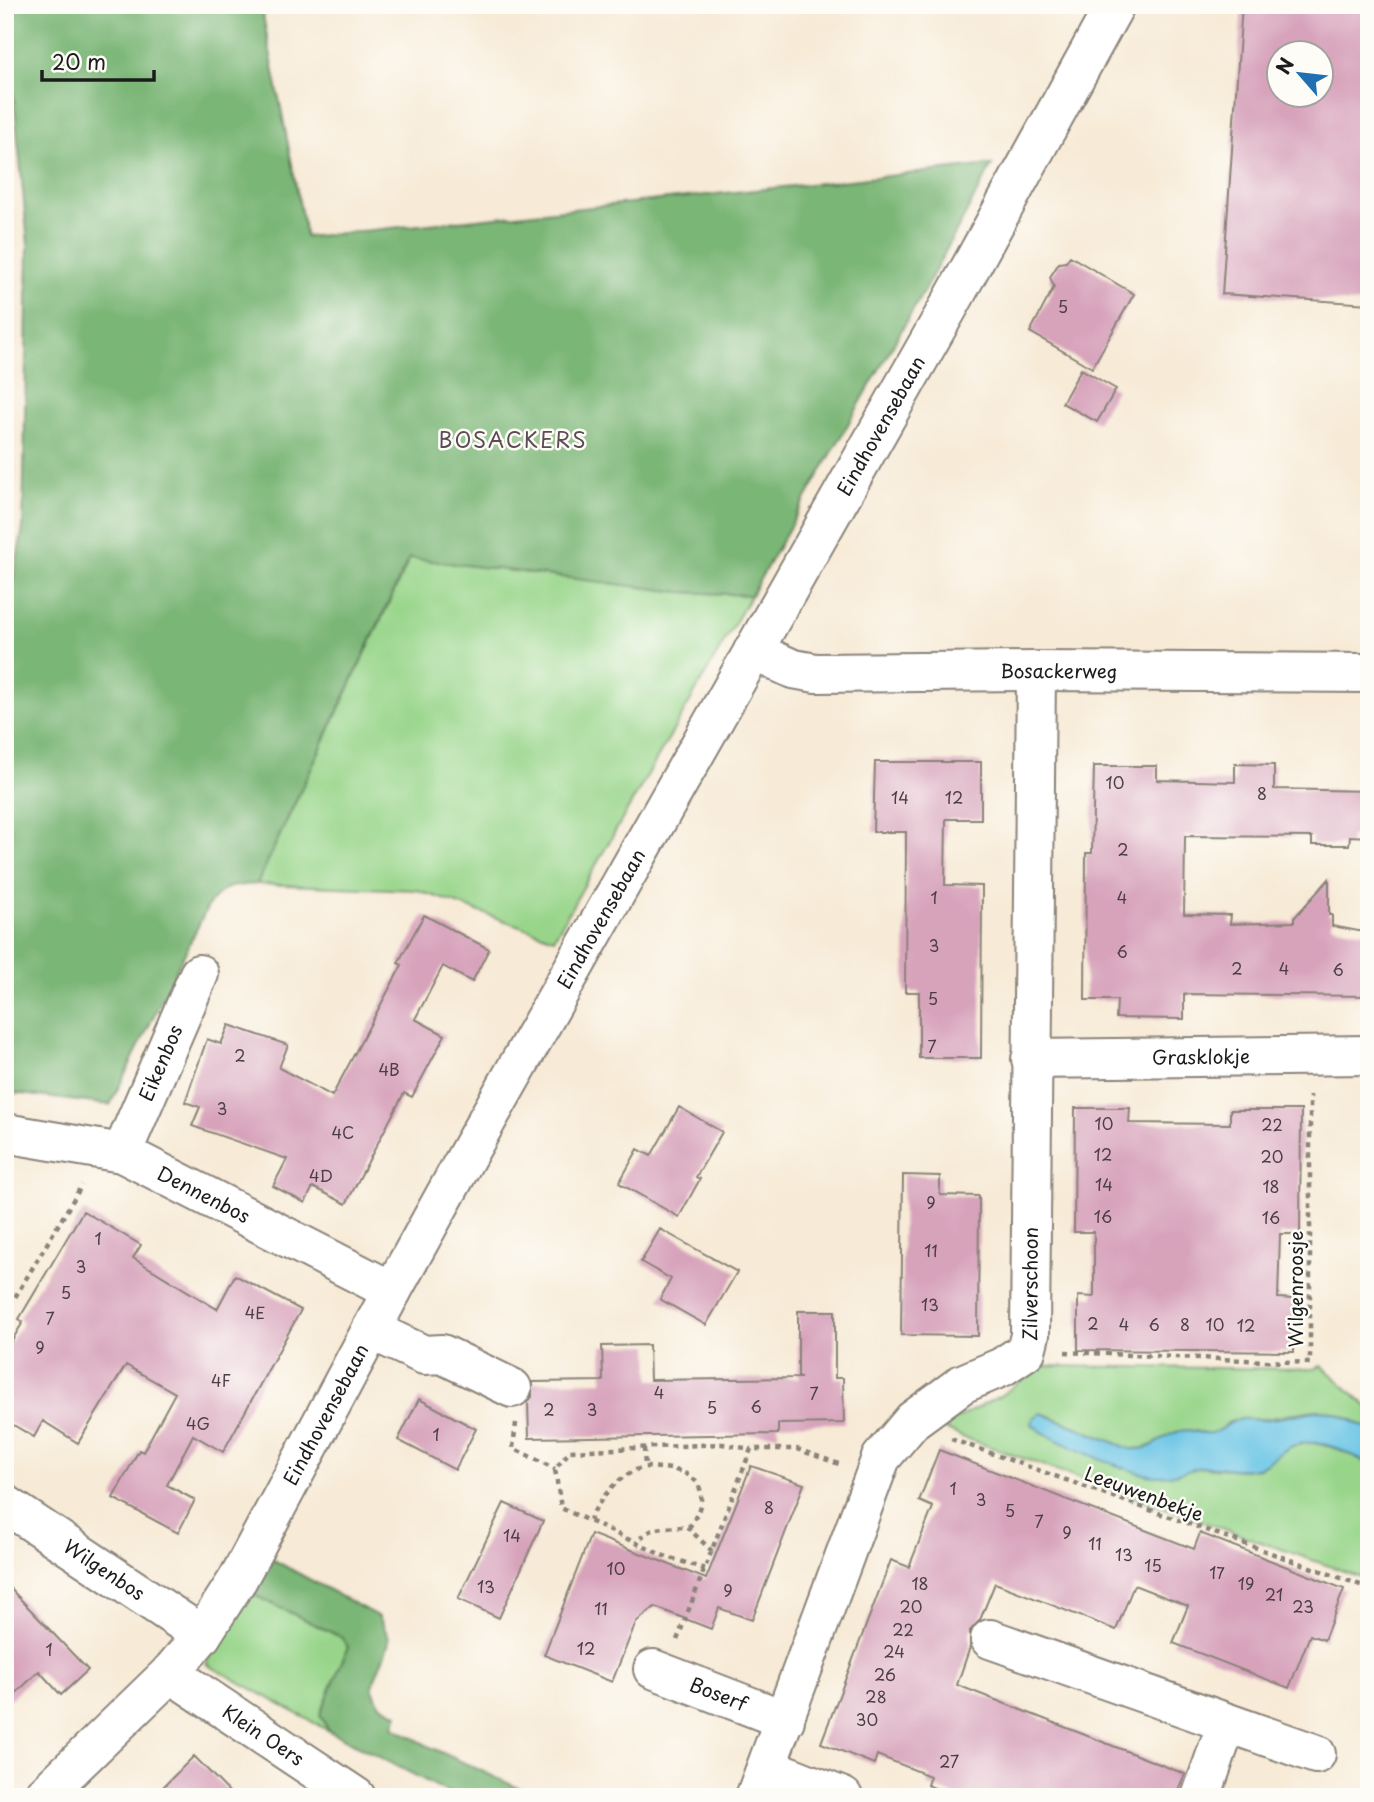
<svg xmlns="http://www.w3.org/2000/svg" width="1374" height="1802" font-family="'Playpen Sans',sans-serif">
<rect width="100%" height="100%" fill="#fdfcf7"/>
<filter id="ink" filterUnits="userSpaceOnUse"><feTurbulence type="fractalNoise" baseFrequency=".0143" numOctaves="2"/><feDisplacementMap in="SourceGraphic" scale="14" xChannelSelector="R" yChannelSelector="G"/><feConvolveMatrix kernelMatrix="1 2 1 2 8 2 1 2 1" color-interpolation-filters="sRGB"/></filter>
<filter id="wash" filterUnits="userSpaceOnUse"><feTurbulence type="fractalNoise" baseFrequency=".00686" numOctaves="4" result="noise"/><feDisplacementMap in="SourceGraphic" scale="28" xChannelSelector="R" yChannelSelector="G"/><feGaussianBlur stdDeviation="1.57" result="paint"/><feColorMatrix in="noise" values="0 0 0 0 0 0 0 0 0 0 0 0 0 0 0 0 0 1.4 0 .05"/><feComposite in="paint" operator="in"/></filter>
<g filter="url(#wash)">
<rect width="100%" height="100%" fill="#f7ead6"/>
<!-- green -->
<path fill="#98d58a" stroke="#5a7853" stroke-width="2" d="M410,558L681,592L751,595L554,938L417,890L257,884Z
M1042,1366L1313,1369L1322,1366L1369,1408V1429C1355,1421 1336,1410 1319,1410C1299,1410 1280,1419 1260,1419C1250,1420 1239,1417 1229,1422C1224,1425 1221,1430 1216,1432C1205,1437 1195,1428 1185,1431C1164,1437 1153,1450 1130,1449L1050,1416L1041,1413L1034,1417L1170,1475L1202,1467L1242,1470L1259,1468L1289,1447L1311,1442L1342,1450L1369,1464V1580L962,1437L945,1429L950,1422L1000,1396Z
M250,1593L341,1637L348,1647L320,1715L329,1731L206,1664Z"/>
<!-- forest -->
<path fill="#7ab676" stroke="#4b6949" stroke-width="2" d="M5,5H261L306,237L992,165L930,280L751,595L681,592L409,558L257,884C231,886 224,884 208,906L110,1105L5,1092V623L23,528L28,244Z
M270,1558L379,1617L389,1638L388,1646L372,1686L379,1704L398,1714L393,1727L432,1748L538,1797H457L329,1731L320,1715L348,1647L341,1637L250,1593Z"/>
<!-- water -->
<path fill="#67c4e5" stroke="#427080" stroke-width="2" d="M1321,1410L1338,1414L1369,1429V1464C1344,1451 1316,1434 1288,1448C1277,1454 1268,1465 1256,1468C1238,1473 1221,1465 1203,1467C1186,1470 1172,1477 1155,1476C1133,1474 1047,1440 1032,1424L1034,1417L1041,1413L1130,1449C1158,1451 1157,1437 1180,1431C1191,1428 1200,1435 1211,1433C1222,1431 1228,1422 1240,1419C1247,1418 1254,1420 1262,1420C1281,1419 1301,1413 1321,1410Z"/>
<g id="blocks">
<!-- building -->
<path fill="#d7a3bb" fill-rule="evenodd" d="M1242,5H1369V304L1222,294ZM1279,52H1321V94H1279Z
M1070,256L1134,294L1092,368L1030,332L1054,287L1050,277L1059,263L1066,262Z
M1081,369L1116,389L1097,422L1062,403Z
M875,762H981V819H946L945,885L982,886L981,1058H919V992H905L906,832H873Z
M1235,764L1274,765V789L1369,791V837L1350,836L1349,845H1312V837L1185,836L1184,914L1231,915L1230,924L1294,922V918L1329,879V915H1332V926L1369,933V996L1184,994V1019L1116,1018L1117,1000H1085L1086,853H1092L1094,766H1157V780L1235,782Z
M424,915L489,949L472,982L443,966L415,1019L445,1035L412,1097L404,1093L346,1204L313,1187L305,1203L273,1186L287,1159L192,1126L200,1107L185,1102L207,1039L221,1044L229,1025L288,1045L279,1068L332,1096L402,965L398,963Z
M679,1107L722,1132L696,1177L700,1179L679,1217L619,1183L638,1149L651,1156Z
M1075,1108H1130L1129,1123L1230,1124V1110H1301L1300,1234H1280L1278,1298L1294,1299V1352L1078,1350V1296L1094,1297V1232H1074Z
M903,1175L940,1176V1195L979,1196L978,1336L901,1335Z
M83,1211L141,1245L133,1258L217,1309L235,1275L301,1310L223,1452L193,1435L167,1485L195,1500L178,1533L113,1498L139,1450L143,1452L175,1393L126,1365L78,1443L43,1421L34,1437L5,1420V1352L23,1322L19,1319Z
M660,1229L737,1272L706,1325L660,1299L671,1279L641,1262Z
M798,1311H835V1378H843L844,1423L778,1424V1434L529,1438L528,1402L532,1397V1382L603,1381L602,1346L649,1345L650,1380L801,1378L798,1377Z
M419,1399L476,1429L455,1470L398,1440Z
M939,1450L1194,1549L1200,1533L1344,1589L1324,1640L1310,1635L1289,1688L1173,1643L1188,1606L1134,1585L1116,1630L995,1583L980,1620L970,1631V1647L957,1685L1185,1774L1175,1797H957L927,1785L930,1776L877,1755L874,1764L821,1743L891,1560L909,1567L933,1507L919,1501Z
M751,1466L804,1484L752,1620L719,1608L711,1629L655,1607L636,1622L612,1682L544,1655L591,1534L706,1579Z
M504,1503L543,1521L499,1618L458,1599Z
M5,1583L88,1670L61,1695L39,1671L5,1704Z
M194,1756L234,1797H153Z"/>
</g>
</g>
<g filter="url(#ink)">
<use href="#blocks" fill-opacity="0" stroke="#8a8379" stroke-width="2"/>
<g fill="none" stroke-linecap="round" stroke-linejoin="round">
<defs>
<g id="minor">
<path id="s1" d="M753,651L793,669L816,673L1036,671L1369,673"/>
<path id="s2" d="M1031,1059L1369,1055"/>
<path id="s3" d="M5,1133L122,1153L392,1291"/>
<path id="s4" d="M122,1153L199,974"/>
<path d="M371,1330L424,1355L442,1354L512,1388"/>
<path id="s5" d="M5,1504L202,1635"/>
<path d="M990,1639L1316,1754"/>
<path id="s6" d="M653,1669L785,1720"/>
<path id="s7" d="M170,1673L356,1797"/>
<path d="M767,1767L843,1797"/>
<path id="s8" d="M42,1797L170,1673L202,1635L238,1579L392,1291L470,1150L952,301L1115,5"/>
<path id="s9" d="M755,1797L881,1458L913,1420L962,1384L1002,1367L1026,1351L1030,1335L1036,671"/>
<path d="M1201,1797L1227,1723"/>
</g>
</defs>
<!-- minor casing -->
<use href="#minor" stroke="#8a8379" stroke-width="42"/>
<!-- path -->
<path stroke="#8a8379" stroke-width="4.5" stroke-dasharray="5 5" stroke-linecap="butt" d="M5,1314L82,1185
M1065,1352L1310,1363V1095
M516,1423L513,1448L555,1469
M951,1439L1369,1588
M644,1448L645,1468
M589,1521C599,1500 617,1476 641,1468C647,1466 656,1468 662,1468C701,1471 712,1494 690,1526C667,1530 652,1523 636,1543
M687,1527L712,1551
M705,1569L664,1556L561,1508L555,1469L570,1451L722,1444L751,1449
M677,1640L751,1449H797L839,1464"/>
<!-- minor -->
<use href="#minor" stroke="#fff" stroke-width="38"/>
</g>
</g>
<g text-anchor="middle" stroke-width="5" stroke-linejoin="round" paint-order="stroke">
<!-- number labels -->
<g font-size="16" fill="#4b3e44">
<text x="1063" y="313">5</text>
<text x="1115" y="789">10</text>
<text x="1262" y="800">8</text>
<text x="900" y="804">14</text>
<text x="954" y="804">12</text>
<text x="1123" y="856">2</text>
<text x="934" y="904">1</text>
<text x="1122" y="904">4</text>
<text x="934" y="952">3</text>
<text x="1122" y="958">6</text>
<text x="1237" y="975">2</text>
<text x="1284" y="975">4</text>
<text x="1338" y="976">6</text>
<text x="933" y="1005">5</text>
<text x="932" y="1053">7</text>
<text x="240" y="1062">2</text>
<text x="389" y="1076">4B</text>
<text x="222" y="1115">3</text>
<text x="1104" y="1130">10</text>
<text x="1272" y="1131">22</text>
<text x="343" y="1139">4C</text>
<text x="1103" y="1161">12</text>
<text x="1272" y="1163">20</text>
<text x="321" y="1182">4D</text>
<text x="1104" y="1191">14</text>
<text x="1271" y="1193">18</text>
<text x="931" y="1209">9</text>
<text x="1103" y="1223">16</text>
<text x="1271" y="1224">16</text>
<text x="98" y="1245">1</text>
<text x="931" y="1257">11</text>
<text x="81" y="1273">3</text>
<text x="66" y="1299">5</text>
<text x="930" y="1311">13</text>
<text x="255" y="1319">4E</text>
<text x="50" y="1325">7</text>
<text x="1093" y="1330">2</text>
<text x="1124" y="1331">4</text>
<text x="1154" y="1331">6</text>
<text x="1185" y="1331">8</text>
<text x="1215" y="1331">10</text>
<text x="1246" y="1332">12</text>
<text x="40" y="1354">9</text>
<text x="221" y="1387">4F</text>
<text x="659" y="1399">4</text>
<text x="814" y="1400">7</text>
<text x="756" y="1413">6</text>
<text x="712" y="1414">5</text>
<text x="549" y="1416">2</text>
<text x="592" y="1416">3</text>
<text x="198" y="1430">4G</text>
<text x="436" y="1441">1</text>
<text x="953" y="1495">1</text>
<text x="981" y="1506">3</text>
<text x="769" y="1514">8</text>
<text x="1010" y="1517">5</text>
<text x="1039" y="1528">7</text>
<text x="1067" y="1539">9</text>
<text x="512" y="1542">14</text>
<text x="1095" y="1550">11</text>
<text x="1124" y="1561">13</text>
<text x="1153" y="1572">15</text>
<text x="616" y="1575">10</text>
<text x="1217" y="1579">17</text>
<text x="920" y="1590">18</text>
<text x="1246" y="1590">19</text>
<text x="486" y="1593">13</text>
<text x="728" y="1597">9</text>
<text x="1274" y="1601">21</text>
<text x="911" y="1613">20</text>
<text x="1303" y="1613">23</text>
<text x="601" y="1615">11</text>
<text x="903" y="1636">22</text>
<text x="586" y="1655">12</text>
<text x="49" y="1656">1</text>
<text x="894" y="1658">24</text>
<text x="885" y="1681">26</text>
<text x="876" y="1703">28</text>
<text x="867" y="1726">30</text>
<text x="949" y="1768">27</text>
</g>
<!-- street labels -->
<g font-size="19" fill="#1c1c1c" stroke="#fdfcf7">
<text dy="7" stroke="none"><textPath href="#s8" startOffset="1615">Eindhovensebaan</textPath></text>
<text dy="7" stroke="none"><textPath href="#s1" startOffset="310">Bosackerweg</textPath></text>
<text dy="7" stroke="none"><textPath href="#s8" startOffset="1048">Eindhovensebaan</textPath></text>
<text dy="7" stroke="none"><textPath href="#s2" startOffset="170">Grasklokje</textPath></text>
<text dy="7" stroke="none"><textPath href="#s4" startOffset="98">Eikenbos</textPath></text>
<text dy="7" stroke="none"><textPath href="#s3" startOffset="210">Dennenbos</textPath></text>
<text dy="7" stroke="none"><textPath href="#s9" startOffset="612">Zilverschoon</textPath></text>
<text transform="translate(1296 1289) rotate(-90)" y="7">Wilgenroosje</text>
<text dy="7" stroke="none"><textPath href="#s8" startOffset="481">Eindhovensebaan</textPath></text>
<text transform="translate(1144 1494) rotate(20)" y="7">Leeuwenbekje</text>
<text dy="7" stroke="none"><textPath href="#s5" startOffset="119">Wilgenbos</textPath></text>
<text dy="7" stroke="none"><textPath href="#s6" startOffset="70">Boserf</textPath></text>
<text dy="7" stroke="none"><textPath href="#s7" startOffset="112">Klein Oers</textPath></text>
</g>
<!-- neighbourhood labels -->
<g font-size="21" letter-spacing="2" fill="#5d4b54" stroke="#fdfcf7">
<text x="513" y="448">BOSACKERS</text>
</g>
</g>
<!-- margin -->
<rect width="1374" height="1802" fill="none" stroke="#fdfcf7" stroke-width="28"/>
<!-- north arrow -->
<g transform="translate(1300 74) rotate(298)"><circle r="33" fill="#fdfcf7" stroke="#a3a29f" stroke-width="2"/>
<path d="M0-5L12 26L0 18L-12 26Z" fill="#1f6fb2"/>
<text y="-10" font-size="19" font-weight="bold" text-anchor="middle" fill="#1c1c1c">N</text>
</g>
<!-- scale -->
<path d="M42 70v10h112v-10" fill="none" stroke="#1c1c1c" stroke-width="3.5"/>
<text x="52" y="70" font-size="21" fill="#1c1c1c" stroke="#fdfcf7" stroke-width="5" paint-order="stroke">20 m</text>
</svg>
